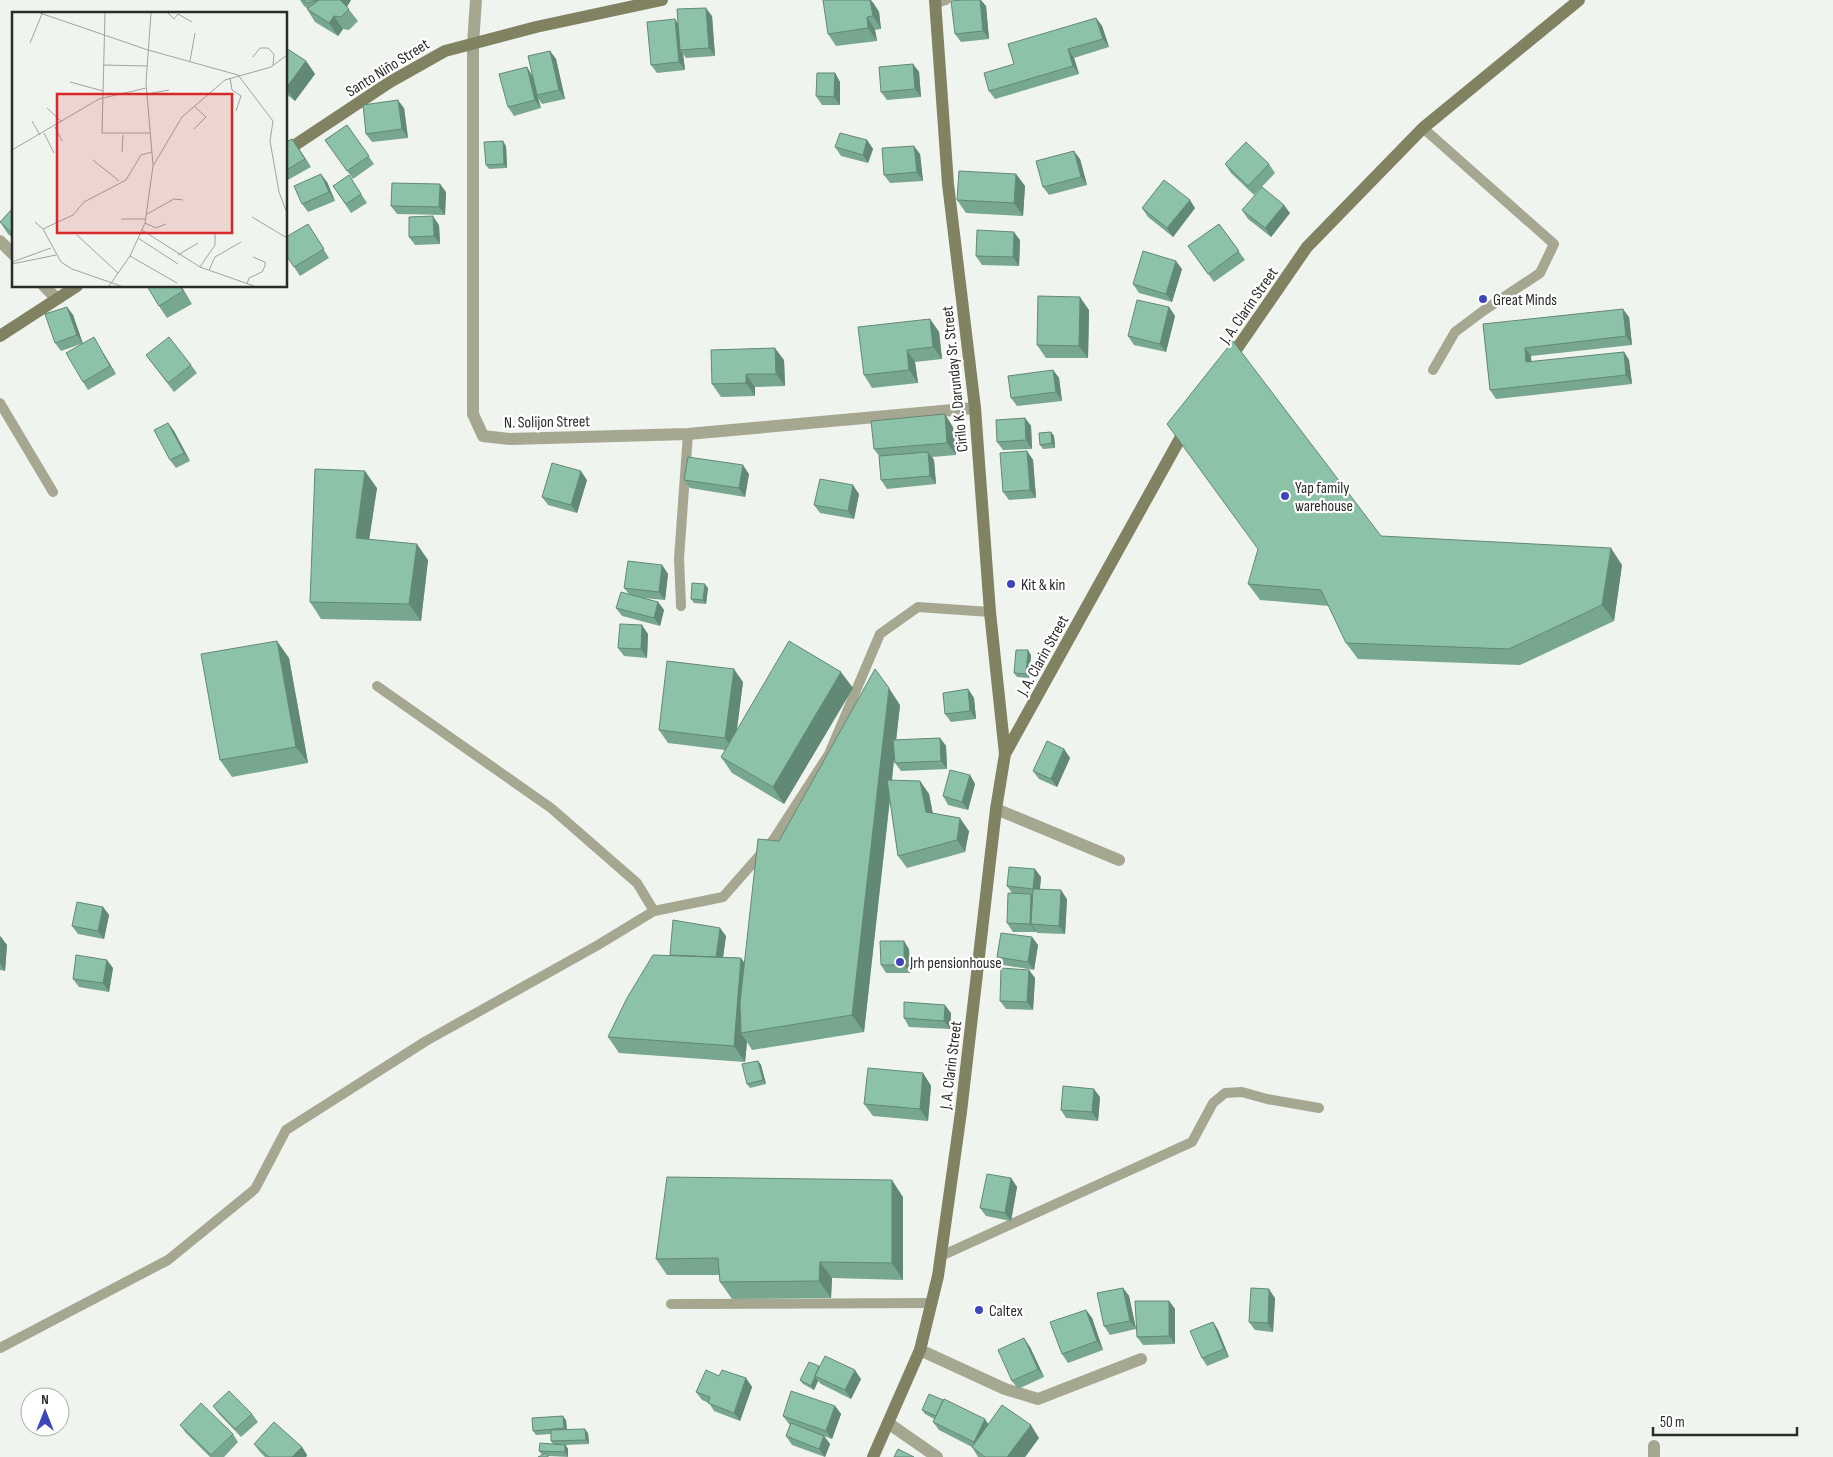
<svg xmlns="http://www.w3.org/2000/svg" width="1833" height="1457" font-family="'Sofia Sans Condensed',sans-serif">
<rect width="100%" height="100%" fill="#f0f4ef"/>
<g fill="none" stroke-linecap="round" stroke-linejoin="round">
<!-- lane -->
<path stroke="#a6a791" stroke-width="10" d="M936,3L946,0
M1423,128L1554,244L1540,273L1483,311L1455,332L1433,370
M0,403L53,492
M681,606L679,558L688,434
M377,686L551,808L637,883L654,911
M941,1256L1192,1142L1213,1103L1225,1093L1242,1092L1267,1099L1319,1108
M671,1304L931,1303
M0,1348L168,1260L255,1189L286,1130L426,1041L598,945L654,911L723,897L774,839L829,754L880,634L918,607L990,612"/>
<!-- street -->
<path stroke="#a6a791" stroke-width="12" d="M476,0L473,44V414L483,436L510,439L688,434L975,408
M0,241L14,255
M44,286L57,299
M996,809L1119,860
M920,1350L1005,1389L1038,1399L1141,1359
M888,1423L937,1457
M1654,1446V1457"/>
<!-- secondary -->
<path stroke="#818262" stroke-width="12" d="M935,0L948,184L975,408L990,612L1005,754
M286,151L390,82L445,51L536,27L662,0
M0,336L77,286
M1229,360L1307,247L1423,128L1579,0
M873,1457L920,1350L938,1276L961,1112L996,809L1005,754L1187,426"/>
</g>
<!-- wall -->
<path fill="#78a790" d="M300,0H351L347,7L358,21L349,30L343,29L338,36L315,22L307,9H308L304,6Z
M873,2L879,12L881,29L875,30L877,41L836,46L828,34Z
M986,6L989,39L961,42L955,34Z
M712,16L715,56L686,58L683,54L685,70L657,73L651,65L675,19L678,24Z
M1096,18L1102,26L1109,47L1074,58L1079,74L995,99L989,91L1014,64Z
M286,48L306,61L315,74L295,101L286,94Z
M550,51L556,59L565,99L542,104L538,98L541,108L514,116L508,107L527,67L532,75Z
M913,64L919,72L921,97L887,100L881,92Z
M835,73L840,82V105H822L816,96Z
M404,108L408,138L372,142L366,134Z
M347,125L374,164L353,179L325,140Z
M292,139L311,167L286,181V142Z
M867,140L873,149L868,163L841,156L835,147Z
M506,146L507,168L489,169L486,165Z
M920,154L923,181L890,183L884,175Z
M1080,159L1087,185L1049,195L1043,187Z
M1225,164H1269L1275,173L1254,195L1231,173Z
M1016,174L1025,186L1023,216L966,213L957,200Z
M349,175L367,203L351,213L333,186Z
M327,182L335,201L308,212L302,204Z
M446,192L445,215L397,214L391,206Z
M14,207V239L8,234L0,222Z
M1142,208H1195L1173,237L1148,217Z
M1242,210L1290,213L1271,237L1248,219Z
M308,224L329,258L300,276L294,267Z
M1219,224L1245,260L1214,282L1188,246Z
M439,225L440,244L415,245L409,237Z
M1020,240L1019,266L982,265L976,256Z
M1182,269L1172,302L1139,293L1133,284Z
M181,286L192,304L167,318L159,306Z
M67,307L73,315L83,344L99,346L116,374L88,390L83,382L81,344L61,351L55,343Z
M1169,307L1175,316L1166,352L1134,345L1128,336Z
M1089,310L1088,358H1046L1037,345Z
M1629,317L1632,345L1531,356V362L1624,352L1629,360L1632,384L1496,399L1490,390L1483,324Z
M930,319L939,332L942,359L915,362L918,383L872,388L864,375Z
M146,355L191,365L197,373L174,392Z
M784,360L785,386L755,387V396L721,397L712,384Z
M1053,370L1059,378L1062,401L1017,406L1011,398Z
M1025,418L1031,426L1032,449L1003,450L997,442Z
M168,423L174,431L190,461L176,468L170,460Z
M953,427L956,455L932,457L934,460L936,484L887,489L881,480L879,456L874,449Z
M1051,432L1054,436L1055,448L1043,449L1040,445Z
M1027,451L1033,460L1036,498L1009,500L1003,492Z
M749,474L745,497L690,488L684,480Z
M587,480L577,513L548,505L542,497Z
M377,488L369,539L428,560L421,621L321,619L310,602Z
M859,494L854,519L820,513L814,505Z
M1381,536L1622,565L1614,621L1520,665L1358,659L1346,643L1329,606L1260,600L1248,584Z
M662,565L668,574L665,600L643,598L658,602L664,610L660,626L622,616L616,608L629,594L624,588Z
M708,588L706,604L694,603L691,599Z
M648,634L647,658L624,656L618,648Z
M1031,655L1029,678L1017,677L1014,673Z
M289,658L308,763L232,777L220,760Z
M743,682L737,729L853,688L784,804L732,773L721,757L725,750L668,743L659,730Z
M968,689L974,698L976,719L951,722L945,714Z
M900,705L896,740L940,738L946,746L947,769L901,771L895,763L894,758L892,781H920L929,794L933,814L969,831L965,852L907,868L898,856L890,800L864,1032L752,1050L747,1042L745,1062L619,1053L608,1037L670,956L726,936L723,957L741,958L744,963L779,841Z
M1064,749L1070,758L1057,787L1039,779L1033,771Z
M970,775L975,784L968,810L948,805L943,796Z
M1041,877L1040,889L1067,899L1065,934L1037,933L1036,931V932H1013L1007,923L1012,893L1007,886Z
M103,907L109,915L104,939L78,934L72,926Z
M0,937L7,945L5,971L0,970Z
M1032,937L1038,945L1034,970L1003,965L997,957Z
M909,949L910,973H886L881,965Z
M113,968L109,992L79,987L73,979Z
M1029,970L1035,978L1033,1010L1006,1009L1000,1001Z
M951,1013L950,1029L909,1027L904,1018Z
M758,1061L761,1065L766,1084L750,1088L747,1084Z
M923,1073L931,1086L928,1121L873,1116L864,1104Z
M1100,1097L1098,1121L1066,1118L1061,1110Z
M1011,1178L1017,1187L1011,1221L986,1216L980,1208Z
M903,1197V1280L832,1278L831,1298L732,1299L720,1282V1275H667L656,1259Z
M1123,1288L1129,1296L1136,1329L1110,1335L1104,1326Z
M1275,1298L1273,1332L1255,1330L1249,1322Z
M1169,1301L1175,1309V1344L1143,1345L1137,1337Z
M1086,1310L1092,1318L1103,1350L1068,1363L1062,1354Z
M1213,1322L1218,1330L1229,1357L1207,1366L1202,1358Z
M1030,1347L1044,1377L1018,1389L1012,1381Z
M819,1366L861,1379L851,1399L821,1384L818,1381L814,1390L803,1384L800,1380Z
M746,1378L752,1387L740,1421L714,1411L709,1403L702,1400L696,1392Z
M213,1406L252,1414L258,1422L241,1437L219,1414Z
M835,1406L841,1414L832,1439L824,1436L830,1444L825,1457L792,1445L786,1436L790,1425L789,1424L783,1416Z
M922,1410L988,1424L1039,1438L1025,1457H978L972,1447L939,1430L933,1422L934,1419L925,1414Z
M566,1420L567,1430L588,1433L589,1444L566,1445L568,1449V1457L548,1456L549,1457L542,1455L539,1451L553,1444L551,1441V1434L536,1435L533,1431Z
M180,1425L233,1434L238,1442L224,1457H210L186,1433Z
M254,1444L302,1447L307,1455L306,1457H265L260,1452Z"/>
<!-- shaded-wall -->
<path fill="#628876" d="M339,0H351L345,9Z
M865,0H871L879,12L881,29L873,16Z
M980,0H981L986,6L989,39L983,31Z
M706,8L712,16L715,56L709,48Z
M334,16L343,29L338,36L329,23Z
M867,17L875,30L877,41L868,28Z
M1096,18L1102,26L1109,47L1103,39Z
M675,19L681,28L680,50L683,54L685,70L679,62Z
M1068,49L1074,58L1079,74L1073,66Z
M550,51L556,59L565,99L559,90Z
M306,61L315,74L295,101L286,88Z
M913,64L919,72L921,97L915,89Z
M527,67L532,76L537,95L538,98L541,108L535,100Z
M835,73L840,82V105L834,97Z
M398,100L404,108L408,138L402,129Z
M292,139L298,147L311,167L305,159Z
M867,140L873,149L868,163L863,155Z
M503,141L506,146L507,168L504,164Z
M914,146L920,154L923,181L917,172Z
M1074,151L1080,159L1087,185L1081,177Z
M321,174L327,182L335,201L329,192Z
M1016,174L1025,186L1023,216L1014,203Z
M440,184L446,192L445,215L439,207Z
M1190,200L1195,208L1173,237L1167,228Z
M1284,205L1290,213L1271,237L1265,228Z
M433,216L439,225L440,244L434,236Z
M1014,232L1020,240L1019,266L1013,257Z
M1176,261L1182,269L1172,302L1166,294Z
M180,286H181L192,304Z
M1080,297L1089,310L1088,358L1079,346Z
M67,307L73,315L83,344L77,335Z
M1169,307L1175,316L1166,352L1160,344Z
M1623,309L1629,317L1632,345L1626,336Z
M930,319L939,332L942,359L933,347Z
M94,337L99,346L116,374L110,366Z
M775,348L784,360L785,386L776,374Z
M1525,348L1531,356L1532,371L1526,362Z
M907,350L915,362L918,383L909,370Z
M1624,352L1629,360L1632,384L1626,375Z
M1053,370L1059,378L1062,401L1056,392Z
M746,374L755,387V396L746,383Z
M945,414L953,427L956,455L947,443Z
M1025,418L1031,426L1032,449L1026,440Z
M168,423L174,431L190,461L184,453Z
M1051,432L1054,436L1055,448L1052,443Z
M1027,451L1033,460L1036,498L1030,490Z
M928,452L934,460L936,484L930,476Z
M743,465L749,474L745,497L739,488Z
M365,471L377,488L367,554L356,538Z
M581,471L587,480L577,513L571,505Z
M853,485L859,494L854,519L848,511Z
M417,544L428,560L421,621L409,604Z
M1611,548L1622,565L1614,621L1602,605Z
M662,565L668,574L665,600L659,592Z
M705,584L708,588L706,604L703,600Z
M658,602L664,610L660,626L654,618Z
M642,625L648,634L647,658L641,649Z
M277,641L289,658L308,763L296,747Z
M1028,650L1031,655L1029,678L1026,674Z
M734,669L743,682L734,751L725,738Z
M841,672L853,688L784,804L773,787Z
M889,688L900,705L864,1032L852,1015Z
M968,689L974,698L976,719L970,711Z
M940,738L946,746L947,769L941,761Z
M1064,749L1070,758L1057,787L1051,779Z
M970,775L975,784L968,810L962,802Z
M920,781L929,794L935,825L926,812Z
M960,818L969,831L965,852L957,840Z
M1035,869L1041,877L1039,897L1033,889Z
M1061,890L1067,899L1065,934L1059,926Z
M1031,894L1037,902L1031,924L1036,931V932L1030,924Z
M103,907L109,915L104,939L98,931Z
M720,928L726,936L722,965L716,957Z
M1,937L7,945L5,971L0,963Z
M1032,937L1038,945L1034,970L1028,962Z
M904,941L909,949L910,973L904,965Z
M741,958L752,974L741,1033L747,1042L745,1062L734,1046Z
M107,960L113,968L109,992L103,983Z
M1029,970L1035,978L1033,1010L1027,1002Z
M945,1005L951,1013L950,1029L944,1021Z
M758,1061L761,1065L766,1084L763,1080Z
M923,1073L931,1086L928,1121L920,1109Z
M1094,1089L1100,1097L1098,1121L1092,1112Z
M1011,1178L1017,1187L1011,1221L1005,1213Z
M892,1180L903,1197V1280L892,1263Z
M820,1262L832,1278L831,1298L819,1281Z
M1123,1288L1129,1296L1136,1329L1130,1321Z
M1269,1289L1275,1298L1273,1332L1268,1323Z
M1169,1301L1175,1309V1344L1169,1336Z
M1086,1310L1092,1318L1103,1350L1097,1341Z
M1213,1322L1218,1330L1229,1357L1224,1349Z
M1024,1338L1030,1347L1044,1377L1038,1369Z
M855,1370L861,1379L851,1399L845,1390Z
M815,1377L818,1381L814,1390L811,1386Z
M746,1378L752,1387L740,1421L734,1413Z
M835,1406L841,1414L832,1439L826,1431Z
M563,1416L566,1420L567,1433L564,1428Z
M985,1419L991,1428L980,1450L974,1442Z
M1031,1425L1039,1438L1025,1457H1007Z
M585,1429L588,1433L589,1444L586,1440Z
M824,1436L830,1444L825,1457L819,1449Z
M565,1445L568,1449V1457L565,1452Z
M302,1447L307,1455L306,1457H292Z"/>
<!-- building -->
<path fill="#8cc2a8" stroke="#628876" d="M303,0H319L307,3Z
M319,0H340L349,9L341,17L334,16L329,23L307,9Z
M823,0H870L873,16L867,17L868,28L828,34Z
M962,0H980L983,31L955,34L951,1Z
M706,8L709,48L680,50L677,9Z
M1096,18L1103,39L1068,49L1073,66L989,91L984,73L1014,64L1008,44Z
M675,19L679,62L651,65L647,22Z
M286,48L306,61L286,88Z
M550,51L559,90L537,95L528,56Z
M913,64L915,89L881,92L879,67Z
M527,67L535,100L508,107L499,74Z
M817,73H835L834,97L816,96Z
M398,100L402,129L366,134L363,105Z
M347,125L369,156L347,171L325,140Z
M840,133L867,140L863,155L835,147Z
M292,139L305,159L286,170V142Z
M503,141L504,164L486,165L484,142Z
M1246,142L1269,164L1248,186L1225,164Z
M914,146L917,172L884,175L882,148Z
M1074,151L1081,177L1043,187L1036,161Z
M959,171L1016,174L1014,203L957,200Z
M321,174L329,192L302,204L294,186Z
M349,175L361,194L346,204L333,186Z
M1164,180L1190,200L1167,228L1142,208Z
M392,183L440,184L439,207L391,206Z
M1262,187L1284,205L1265,228L1242,210Z
M14,207V235L0,222Z
M433,216L434,236L409,237V217Z
M308,224L324,249L294,267L286,255V237Z
M1219,224L1239,251L1208,274L1188,246Z
M977,230L1014,232L1013,257L976,256Z
M1143,251L1176,261L1166,294L1133,284Z
M147,286H180L183,291L159,306Z
M1038,296L1080,297L1079,346L1037,345Z
M1137,300L1169,307L1160,344L1128,336Z
M67,307L77,335L55,343L45,314Z
M1623,309L1626,336L1525,348L1526,362L1624,352L1626,375L1490,390L1483,324Z
M930,319L933,347L907,350L909,370L864,375L858,327Z
M94,337L110,366L83,382L66,353Z
M169,337L191,365L168,383L146,355Z
M1233,341L1381,536L1611,548L1602,605L1509,649L1346,643L1321,590L1248,584L1258,549L1167,424Z
M775,348L776,374H746V383L712,384L711,350Z
M1053,370L1056,392L1011,398L1008,376Z
M945,414L947,443L874,449L871,421Z
M1025,418L1026,440L997,442L996,420Z
M168,423L184,453L170,460L154,430Z
M1051,432L1052,443L1040,445L1039,433Z
M1027,451L1030,490L1003,492L1000,453Z
M928,452L930,476L881,480L879,456Z
M688,457L743,465L739,488L684,480Z
M552,463L581,471L571,505L542,497Z
M315,469L365,471L356,538L417,544L409,604L310,602Z
M820,479L853,485L848,511L814,505Z
M628,561L662,565L659,592L624,588Z
M692,583L705,584L703,600L691,599Z
M621,592L658,602L654,618L616,608Z
M620,624L642,625L641,649L618,648Z
M277,641L296,747L220,760L201,654Z
M789,641L841,672L773,787L721,757Z
M1016,650H1028L1026,674L1014,673Z
M667,661L734,669L725,738L659,730Z
M875,669L889,688L852,1015L741,1033L740,1003L758,839L779,841Z
M968,689L970,711L945,714L943,693Z
M940,738L941,761L895,763L893,740Z
M1047,741L1064,749L1051,779L1033,771Z
M950,770L970,775L962,802L943,796Z
M887,780L920,781L926,812L960,818L957,840L898,856Z
M1009,867L1035,869L1033,889L1007,886Z
M1033,889L1061,890L1059,926L1031,924Z
M1008,893L1031,894L1030,924L1007,923Z
M77,902L103,907L98,931L72,926Z
M673,920L720,928L716,957L670,955Z
M1001,933L1032,937L1028,962L997,957Z
M0,937H1L0,955Z
M880,941H904V965H881Z
M76,955L107,960L103,983L73,979Z
M653,955L741,958L734,1046L608,1037L627,998Z
M1001,968L1029,970L1027,1002L1000,1001Z
M904,1002L945,1005L944,1021L904,1018Z
M758,1061L763,1080L747,1084L742,1064Z
M868,1068L923,1073L920,1109L864,1104Z
M1063,1086L1094,1089L1092,1112L1061,1110Z
M987,1174L1011,1178L1005,1213L980,1208Z
M667,1177L892,1180V1263L820,1262L819,1281L720,1282L718,1258L656,1259Z
M1123,1288L1130,1321L1104,1326L1097,1293Z
M1251,1288L1269,1289L1268,1323L1249,1322Z
M1135,1301H1169V1336L1137,1337Z
M1086,1310L1097,1341L1062,1354L1050,1322Z
M1213,1322L1224,1349L1202,1358L1190,1331Z
M1024,1338L1038,1369L1012,1381L998,1350Z
M825,1356L855,1370L845,1390L815,1376Z
M809,1362L819,1366L811,1386L800,1380Z
M706,1370L719,1376L722,1370L746,1378L734,1413L708,1403L710,1397L696,1392Z
M229,1391L252,1414L235,1429L213,1406Z
M791,1391L835,1406L826,1431L783,1416Z
M929,1394L943,1400L936,1416L922,1410Z
M944,1399L985,1419L974,1442L933,1422Z
M201,1403L233,1434L211,1455L180,1425Z
M1002,1405L1031,1425L1007,1457H985L972,1447Z
M563,1416L564,1428L533,1431L532,1418Z
M274,1422L302,1447L292,1457H269L254,1444Z
M791,1423L824,1436L819,1449L786,1436Z
M585,1429L586,1440L551,1441V1430Z
M540,1443L565,1445V1452L539,1451Z
M898,1449L914,1457H894Z
M546,1453L548,1457H538Z"/>
<!-- markers -->
<g fill="#3e46bb" stroke="#fff" stroke-width="2">
<circle cx="1483" cy="299" r="5"/>
<circle cx="1285" cy="496" r="5"/>
<circle cx="1011" cy="584" r="5"/>
<circle cx="900" cy="962" r="5"/>
<circle cx="979" cy="1310" r="5"/>
</g>
<g text-anchor="middle" stroke-width="4.5" stroke-linejoin="round" paint-order="stroke">
<!-- street labels -->
<g font-size="16" fill="#2b2c2a" stroke="#fff">
<text transform="translate(387 67) rotate(-32)" y="6">Santo Niño Street</text>
<text transform="translate(1248 305) rotate(-55)" y="6">J. A. Clarin Street</text>
<text transform="translate(954 379) rotate(-96)" y="6">Cirilo K. Darunday Sr. Street</text>
<text transform="translate(547 421) rotate(-1)" y="6">N. Solijon Street</text>
<text transform="translate(1042 655) rotate(-61)" y="6">J. A. Clarin Street</text>
<text transform="translate(950 1065) rotate(-83)" y="6">J. A. Clarin Street</text>
</g>
<!-- poi labels -->
<g font-size="16" fill="#2b2c2a" stroke="#fff" text-anchor="start">
<text x="1493" y="305">Great Minds</text>
<text x="1295" y="493">Yap family<tspan x="1295" dy="18">warehouse</tspan></text>
<text x="1021" y="590">Kit &amp; kin</text>
<text x="910" y="968">Jrh pensionhouse</text>
<text x="989" y="1316">Caltex</text>
</g>
</g>
<!-- overview -->
<g transform="translate(12 12)">
<rect width="275" height="275" fill="#f0f4ef"/>
<path fill="none" stroke="#a1a4a0" stroke-width="1" d="M28,1L136,38L226,63M93,1L90,121H138M139,1L134,71L141,153M156,1L162,7L166,2L180,10M18,31L30,2M241,45L248,36H256L262,42L261,53M178,49L183,21M92,53L135,54M226,63L261,109L258,129L267,180L275,201M218,66L220,78L229,84L224,99M58,70L91,79M135,82L157,78M182,94L194,105L182,117M35,96L50,110M20,109L28,123M43,115L50,129M32,121L42,141M0,138L87,87L134,76M110,140L111,123M81,148L107,169M135,202L162,187L171,188M240,205L275,226M109,207H133M23,210L31,217L49,250L60,257L109,274M133,211L144,216L154,212M31,217L61,203L72,190L114,168L129,143L140,140M130,218L188,255L242,274M65,223L106,261M126,226L166,252M166,243L186,231M118,244L165,271M0,250L39,236M0,252L44,243M188,255L203,233V220M197,258L203,245L229,230M235,272L237,266L250,260L253,254V250L241,245M97,274L118,244L133,211L141,154L170,105L213,68L259,55L275,43"/>
<path fill="#d62828" fill-opacity="0.15" stroke="#d62828" stroke-width="2.5" d="M45,82H220V221H45Z"/>
<rect width="275" height="275" fill="none" stroke="#2b2c2a" stroke-width="2.5"/>
</g>
<!-- north arrow -->
<g transform="translate(45 1412)"><circle r="24" fill="#ffffff" stroke="#aaabaa"/>
<path d="M0-4L9 19L0 12L-9 19Z" fill="#3e46bb"/>
<text y="-8" font-size="14" font-weight="bold" text-anchor="middle" fill="#2b2c2a">N</text>
</g>
<!-- scale -->
<path d="M1653 1427v8h144v-8" fill="none" stroke="#2b2c2a" stroke-width="2.5"/>
<text x="1660" y="1427" font-size="15" fill="#2b2c2a" stroke="#ffffff" stroke-width="4" paint-order="stroke">50 m</text>
</svg>
